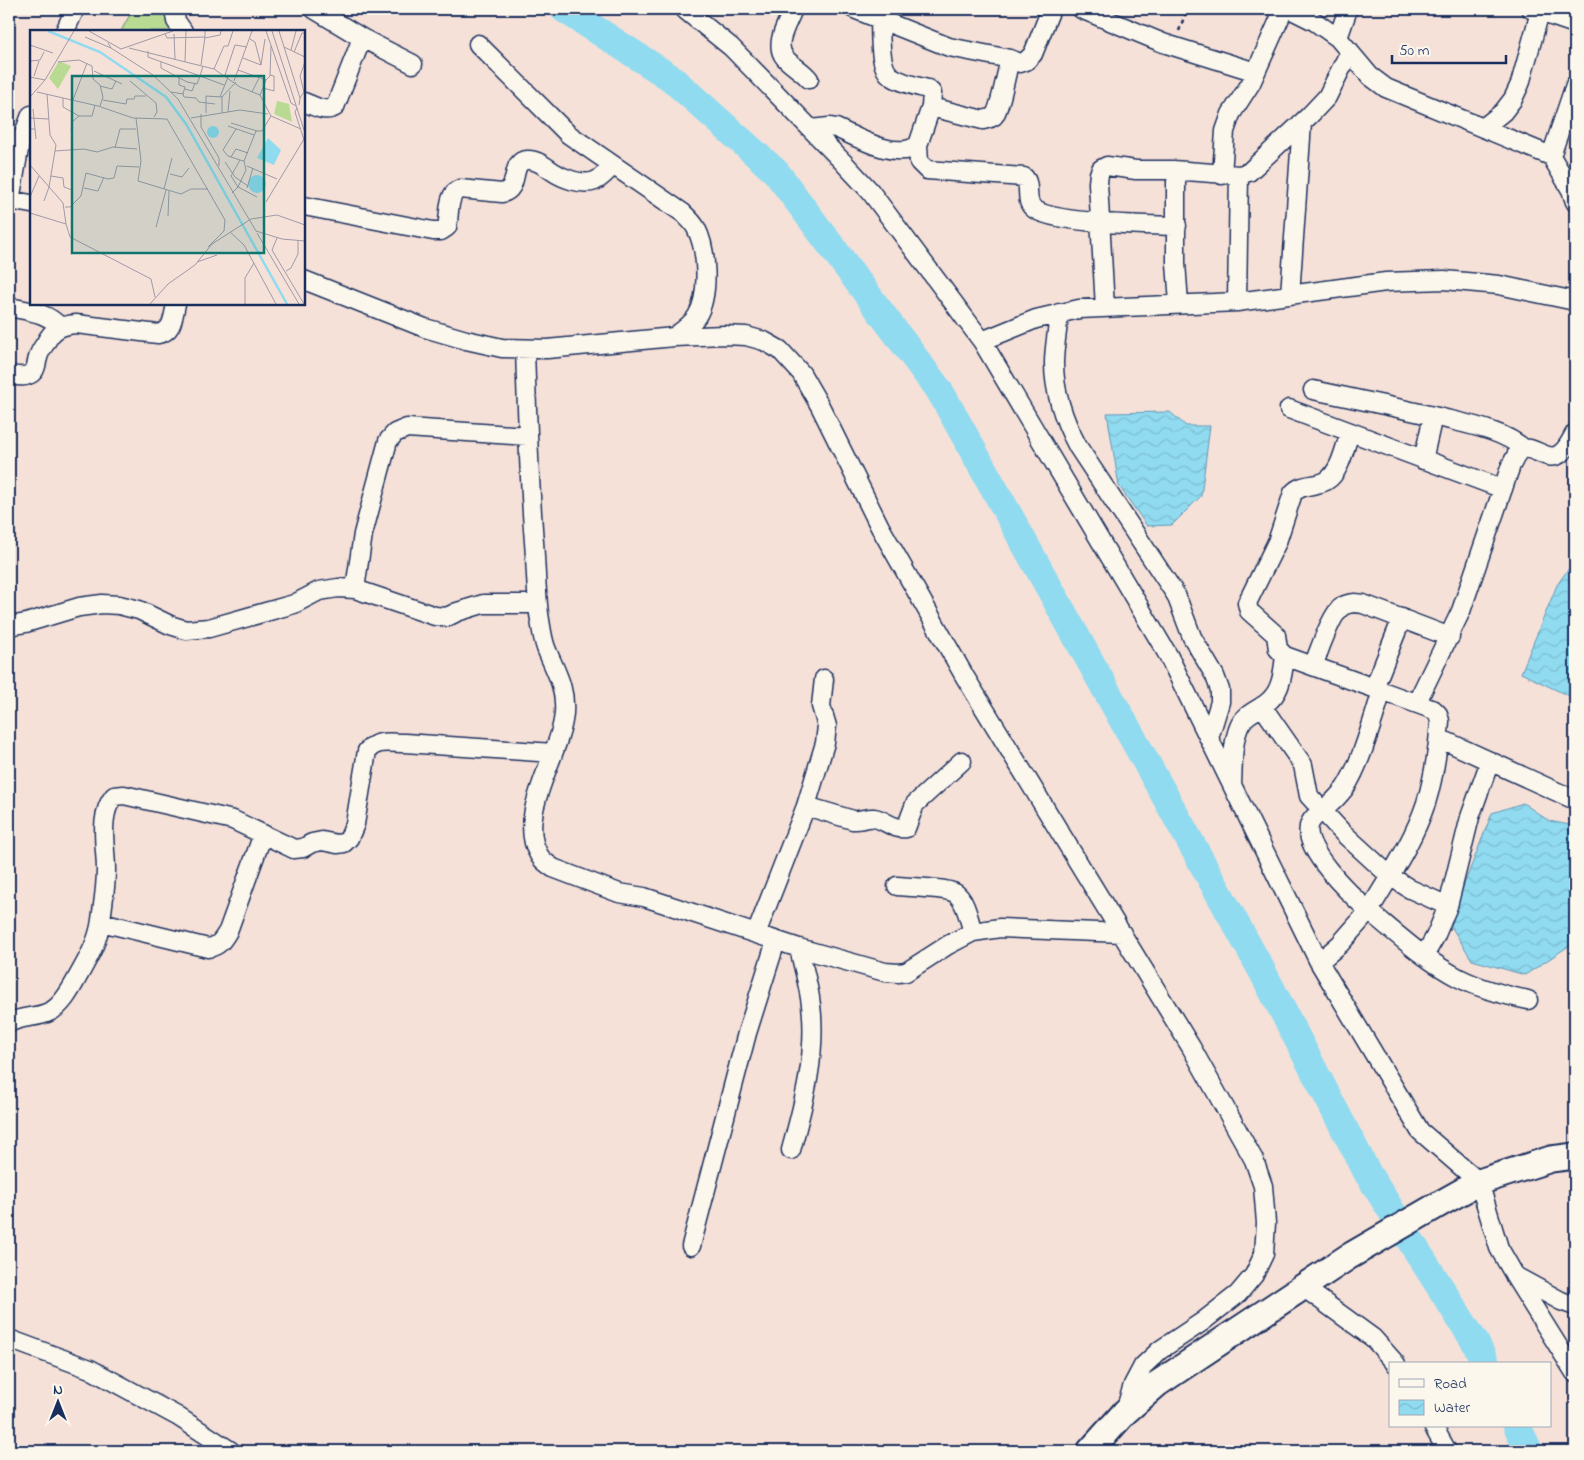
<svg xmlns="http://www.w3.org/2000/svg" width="1584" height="1460" font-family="'Indie Flower',sans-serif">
<defs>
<pattern id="water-waves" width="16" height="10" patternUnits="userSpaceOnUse" patternTransform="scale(1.25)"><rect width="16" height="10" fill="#90dbf0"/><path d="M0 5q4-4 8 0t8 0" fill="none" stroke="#7cbcd0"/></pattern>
</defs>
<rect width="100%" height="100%" fill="#f6e1d8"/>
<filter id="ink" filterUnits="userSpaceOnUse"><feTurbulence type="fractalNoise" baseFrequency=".02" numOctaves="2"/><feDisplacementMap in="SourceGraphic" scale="10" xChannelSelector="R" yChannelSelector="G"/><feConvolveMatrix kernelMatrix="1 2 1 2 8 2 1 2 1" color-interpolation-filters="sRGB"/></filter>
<g filter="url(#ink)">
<!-- green -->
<path fill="#b9da93" stroke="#6a8478" d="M133,9H164L179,31H121Z"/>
<!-- water -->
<path fill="url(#water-waves)" stroke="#6196b6" d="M1170,412L1186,426H1210L1201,496L1172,525L1147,526L1119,486L1107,413Z
M1575,560V699L1521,673L1557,585Z
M1523,803L1549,821L1575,826V942L1525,975L1472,960L1449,923L1492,813Z"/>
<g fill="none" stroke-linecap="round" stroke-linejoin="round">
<!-- river -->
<path stroke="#90dbf0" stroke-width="28" d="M564,9L671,78L776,172L941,393L1261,969L1368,1174L1475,1342L1486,1364
M1517,1426L1529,1451"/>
<defs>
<path id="street" d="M174,9L176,21L183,31
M314,9L362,38L413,64
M684,9L731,47L843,162L870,191L982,341L1168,655L1319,962L1420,1131L1479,1182L1499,1248L1515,1276L1561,1301L1575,1306
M793,9C788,23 773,44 785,58C792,66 802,70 809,79
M854,9L949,47L1010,59L1020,63L1026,61L1033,54L1051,9
M1081,9L1163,43L1256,72
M1290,9L1314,21L1338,38L1370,76L1386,88L1551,156L1571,190L1575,202
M1531,9L1575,24
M65,31L75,9
M1338,38L1348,9
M478,44L568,134L683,213C687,217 693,222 696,228C707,249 710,294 697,316C692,324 682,331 674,337
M304,102C314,106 325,113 335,107L362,38
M931,107L983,120C987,119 990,119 994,116C1000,109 1007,70 1010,59
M1483,128L1503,112L1513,99L1520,84L1540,12
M811,129L829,127L836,128C857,137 896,161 918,145L931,107L932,93L928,89C916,86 901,83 891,76C878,67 881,34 880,19
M918,145L919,162L927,170L1024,177C1032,185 1024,200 1033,208C1051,224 1149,225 1177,226
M1551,156L1575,85
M1179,171L1176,182V263L1179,303
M1222,175L1225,131L1231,114L1251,83L1284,9
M1239,175L1249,172L1309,116L1327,97L1350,51
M9,200L31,204
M10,201L20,144L31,115
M304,206L433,231H441L447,227C450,215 447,193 460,189L502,193C521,189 509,161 527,160C536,159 545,166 552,171C562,178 582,186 595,181C602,178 607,171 613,166
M304,280L425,328L466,340L502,348L547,349L674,337L724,335L746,336L764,341L780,350L801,373L820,406L880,527L965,677L1191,1047L1254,1160L1263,1186L1266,1223L1264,1254L1254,1275L1238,1294L1202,1322L1160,1350L1143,1366L1133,1385L1125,1411
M1290,295L1302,123
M9,307C28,311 47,312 60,327
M1105,308L1098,183L1099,174L1101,169L1107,166L1136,170H1173L1239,175L1237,302
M1059,313C1058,329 1054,347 1054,363C1054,393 1064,421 1078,447L1176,595L1192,637L1215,676L1220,690V702L1209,738
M982,341L1036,319L1079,309L1237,302L1386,282L1444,280L1499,285L1575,301
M525,349C527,413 529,478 534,542C536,566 536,590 539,614C541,625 542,637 546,648C555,671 566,686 564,713C561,755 515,814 539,855C542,861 548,864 553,868L619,893L644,897L799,948L885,972L898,973L906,972L948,945L973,932L1000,928L1122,933
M9,375C16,376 26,378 32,373C37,369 36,363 38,358C39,353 42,348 45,344C52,330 60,325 76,324L158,334C173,332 173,317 176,304
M1313,390C1356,399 1399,408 1442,418C1467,424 1505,431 1524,449
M1289,409L1503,489
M1350,432C1345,447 1340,473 1326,481C1315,487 1302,483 1293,493L1277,542L1249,599L1247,603L1249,611L1276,635L1278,649L1285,656L1382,691
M1423,460L1433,416
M355,589L363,534L388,441L395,433L407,428L527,436
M9,626L26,623L79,607L102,604L119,605L139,610L170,625L186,630L209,628L294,604L319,591L338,588L355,589L435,616L447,617L457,612L483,604H538
M1313,666C1319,652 1331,613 1343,606C1350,602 1356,603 1363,604L1450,637
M1374,688L1402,618
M1417,702L1461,611L1511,465C1514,461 1516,454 1519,451C1531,441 1547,465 1561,453C1567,449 1571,440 1575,433
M1262,706L1303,765L1309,796L1343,833L1390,876L1410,889L1448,906
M1439,738L1575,800
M1232,784C1233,766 1232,744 1239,727C1245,712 1261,710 1271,699C1282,688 1283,671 1285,656
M806,806L853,820C860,821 867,817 874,818C886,820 893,830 906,828L915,804L962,761
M897,886C909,887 947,888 955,893C966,900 969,921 973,932
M101,922L208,948C219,946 222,941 228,931L263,834
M756,934L806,806L825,743L827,726L821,706L824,679
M1424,956L1435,937L1448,906L1470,817L1490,761
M1319,962L1340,944L1369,911C1352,896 1299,847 1310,823C1314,815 1323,810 1329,805C1335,800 1341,793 1345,788C1361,764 1373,719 1382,691L1434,710L1438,714L1440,721C1438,748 1434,777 1426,803C1413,842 1389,877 1369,911C1397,934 1426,961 1459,978C1481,989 1504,995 1528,1000
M9,1023C21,1016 37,1018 49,1012C61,1007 70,991 76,980C87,960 98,943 101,920C103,904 106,887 106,870C106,847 98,815 114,796L124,795L233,820L294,849L303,848L312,843L322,841L337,844L344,843L349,838L355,824L367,751C377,739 391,743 405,743L553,753
M791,1150C804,1103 817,1054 811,1005C809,986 803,967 799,948
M691,1246L747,1033L776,941
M1515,1277L1575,1373
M1303,1287L1373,1338L1396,1364
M9,1339L90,1369L177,1416L231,1451
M1433,1426L1447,1451"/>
<path id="secondary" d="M1090,1451L1125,1412L1157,1384L1348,1257L1443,1202L1479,1182L1551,1159L1575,1156"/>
</defs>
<!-- street casing -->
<use href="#street" stroke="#1b2f5e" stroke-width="21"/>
<!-- secondary casing -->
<use href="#secondary" stroke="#1b2f5e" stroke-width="29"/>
<!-- path -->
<path stroke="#1b2f5e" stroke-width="2.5" stroke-dasharray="4 4" stroke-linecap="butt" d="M1179,31L1187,9"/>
<!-- street -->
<use href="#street" stroke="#fbf7ec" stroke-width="18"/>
<!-- secondary -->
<use href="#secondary" stroke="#fbf7ec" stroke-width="25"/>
</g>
</g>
<!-- overview -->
<g transform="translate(30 30)">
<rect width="275" height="275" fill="#f6e1d8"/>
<path d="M29,31L41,36L28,59L19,48Z" fill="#b9da93"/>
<path d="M247,71L259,74L262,92L244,84Z" fill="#b9da93"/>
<path d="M177 102a6 6 0 1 1 12 0a6 6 0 1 1-12 0ZM238,108L251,120L244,135L227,128ZM218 154a9 9 0 1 1 18 0a9 9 0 1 1-18 0Z" fill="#90dbf0"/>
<path fill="none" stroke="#90dbf0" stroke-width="2.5" d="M18,1L70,22L136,67L156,94L257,274"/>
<path fill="none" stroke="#9e9aa7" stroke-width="1" d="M59,1L91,19L143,1M236,1L261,73L266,76M242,1L275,103M249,1L270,68L269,75M135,4L137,8L175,7V1M144,4L145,29M55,7L81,18M175,8L190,5L191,1M78,13L81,18L123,45L148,69L226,201L252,209L275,211M0,15L23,23M254,17L275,27M99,18L184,39L210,57L230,65L241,86L271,99M261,20L266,1M118,21V27L170,46M264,22L272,3H275M213,28L231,35L225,12L220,9M0,31L10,30L14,22M28,32L49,30L62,36L63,49L70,55L73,67L70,76M131,32V38L157,52L167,54L170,46M155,32L156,1M171,35L175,7M231,35L235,9M173,36L170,46L194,55M184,39L194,16H198L203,1M208,40L236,50L230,65M64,41L92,54M195,45L205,15L217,17M4,46L9,31M0,47L15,50L44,1M236,50L240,46L241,16M100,51L126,73L127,82L124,87M204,51L222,1M70,56L82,59L86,51M233,58L244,61V46L240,45M155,59L162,61L165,53M7,62L68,76L103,88L137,89L195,190L194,201L178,217M141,62L153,64L155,57L149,55V48M222,62L229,48M153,64L154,67L166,68L169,72L185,74M0,67L15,50M190,67L198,47M192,67L206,52M33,68V77L49,86M270,68L274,62L270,46L275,32M43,70L57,33M73,70L96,74L97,69H104L105,66H116M267,78L265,82L275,113M3,79L5,99M198,82L200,61M176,83V66L192,67V83M171,84V97L189,128V136M0,88L19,89M106,88L111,131L108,151L151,164L161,159H178M161,88L210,80L238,84M201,93L227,101M198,96L224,105M0,99H5L6,109M206,99L193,120L198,126L210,130M41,101L42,92L49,86H62L65,75M85,118L90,99H106M25,121L54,119L67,122L83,117L107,119M201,127L206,119L218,123M214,131L216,140L208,157L227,167M195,132L205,147L218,156M0,135L33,173L36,194M217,136L247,149M140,144L152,147L159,138M21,146L33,148L34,157L42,160M54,158L68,161L74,147M217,158L223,138M134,159L142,128M202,163L208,157L201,146L210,130L214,131L226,101H232L241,86M0,167L9,146M14,171L19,157L26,115L20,105L17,64M236,172L274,109M35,177H40L51,166L56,143L78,149L84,148L87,136L109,137M0,183L36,194L40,207L121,249L125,267M138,186L139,161M126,197L136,160M200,202L214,215L246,274M227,203L269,274M247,208L242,220L274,274M167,232L187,225M256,241L261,238L268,224V211M120,274L138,254L165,235L182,214L221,189L247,185L275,195M215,274V248L224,233"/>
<path fill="#0f766e" fill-opacity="0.15" stroke="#0f766e" stroke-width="2.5" d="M42,46H234V223H42Z"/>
<rect width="275" height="275" fill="none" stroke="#1b2f5e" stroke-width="2.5"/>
</g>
<!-- margin -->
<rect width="1584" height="1460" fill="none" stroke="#fbf7ec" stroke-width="30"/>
<rect x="15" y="15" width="1554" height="1430" fill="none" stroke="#1b2f5e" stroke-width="2" filter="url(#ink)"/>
<!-- legend -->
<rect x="1389" y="1362" width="162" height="65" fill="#fbf7ec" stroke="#a1a7b3"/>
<rect x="1399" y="1379" width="25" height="8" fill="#fbf7ec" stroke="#a1a7b3"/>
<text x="1434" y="1388" font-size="15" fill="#1b2f5e">Road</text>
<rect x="1399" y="1400" width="25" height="15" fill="url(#water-waves)" stroke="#a1a7b3"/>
<text x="1434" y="1412" font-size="15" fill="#1b2f5e">Water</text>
<!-- north arrow -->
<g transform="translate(58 1402)" stroke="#fbf7ec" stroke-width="4" paint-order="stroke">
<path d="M0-4L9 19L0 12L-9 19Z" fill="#1b2f5e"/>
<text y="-8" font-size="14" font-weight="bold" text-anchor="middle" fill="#1b2f5e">N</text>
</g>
<!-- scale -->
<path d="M1392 55v8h114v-8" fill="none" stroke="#1b2f5e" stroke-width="2.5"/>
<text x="1399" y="55" font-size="15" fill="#1b2f5e" stroke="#fbf7ec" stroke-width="4" paint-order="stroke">50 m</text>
</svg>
